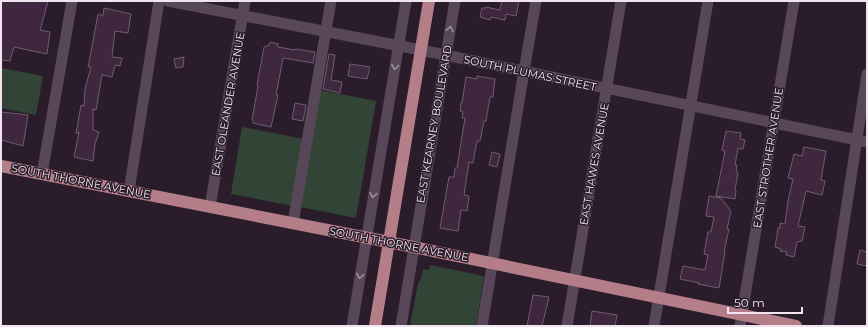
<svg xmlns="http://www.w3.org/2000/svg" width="868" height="327" font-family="Montserrat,sans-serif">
<rect width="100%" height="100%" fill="#2b1c2b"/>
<!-- green -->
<path fill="#314436" d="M1,68L43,76L36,115L1,108Z
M320,90L376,101L356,218L300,207Z
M242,127L304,139L293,206L231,194Z
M430,265L484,276L476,326H410L418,283L421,279L423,269L429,270Z"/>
<!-- building -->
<path fill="#3f273f" stroke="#6e5d6e" d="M1,1H48L43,20L40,30L50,32L47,54L14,47L10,61L1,60Z
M502,1H519L516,16L506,14L505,20L491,17L490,20L480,17L482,8H486V7L500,10Z
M104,8L131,14L128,33L115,31L112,57L122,58L120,66L115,65L112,77L102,75L96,110L93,109V130L99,132L95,144L93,161L74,157L79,132L76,134L81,105L84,106L85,89L91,67H88L98,14L103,16Z
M270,42L278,44V47L295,50V49L315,52L313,63L283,58L276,95H278L271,127L253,123V121L252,120L258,86L257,85L264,47L269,45Z
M329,54L335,55L331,80L342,82L340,93L323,89Z
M184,57L183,67L176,68L174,59Z
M350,64L370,67L367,79L348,76Z
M477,76L495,79L493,97H490L486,121H484L480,141H477L473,163L469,162L464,195L469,196L467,211L461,210L458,231L440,228L449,177H454L455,168H457L465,118H462L463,112L460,111L461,103H462L466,77L477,79Z
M295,103L306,105L303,121L292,119Z
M1,112L28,115L23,146L1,140Z
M726,131L741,133L740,139L745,140L743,149L738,148L735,165H737L736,171L738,172L735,190L736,191L735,199L716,196L725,151L722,150Z
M804,147L826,151L821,180L825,181L822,195L806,191L798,226L805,227L802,241L797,242L794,257L786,255L787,252L780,251L781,249L775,247L778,228H780V223L785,224L788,201L793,179L788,178L794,154L802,156Z
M492,152L500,154L497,167L489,165Z
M709,196L721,198L731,211L727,229H729L724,252H725L719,288L698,284L699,283L680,279L683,266L705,270L708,255L704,254L708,232H711L714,217L706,216Z
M860,250L867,252V266L857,264Z
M533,295L549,297L542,326H527Z
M592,311L617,315L615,326H590Z"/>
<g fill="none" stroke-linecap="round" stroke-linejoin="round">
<!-- minor -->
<path stroke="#584758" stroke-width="11" d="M168,1L421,50L867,142
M42,174L72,1
M129,191L159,1
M210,207L245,1
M293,223L331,1
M352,326L406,1
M401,326L455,1
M482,326L524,71L536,1
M567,326L621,1
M654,326L708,1
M740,326L794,1
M828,326L867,74"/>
<!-- major -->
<path stroke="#b47e88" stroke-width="12" d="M1,166L389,242L796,326
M375,326L429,1"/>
</g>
<!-- one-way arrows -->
<defs><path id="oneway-chevron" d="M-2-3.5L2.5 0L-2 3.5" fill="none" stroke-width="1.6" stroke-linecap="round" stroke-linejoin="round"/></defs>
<g stroke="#9c8e9c">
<use href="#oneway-chevron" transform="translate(450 29) rotate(-80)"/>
<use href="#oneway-chevron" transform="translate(395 67) rotate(99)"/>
<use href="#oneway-chevron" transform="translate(373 195) rotate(99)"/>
<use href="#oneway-chevron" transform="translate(360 276) rotate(99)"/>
</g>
<g text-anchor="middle" stroke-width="3" stroke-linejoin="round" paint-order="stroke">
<!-- street labels -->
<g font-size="11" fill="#f0e5ef" stroke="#2b1c2b">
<text transform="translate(530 73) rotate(12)" y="4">SOUTH PLUMAS STREET</text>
<text transform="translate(228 104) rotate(-80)" y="4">EAST OLEANDER AVENUE</text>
<text transform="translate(434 124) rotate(-80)" y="4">EAST KEARNEY BOULEVARD</text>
<text transform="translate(768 158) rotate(-81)" y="4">EAST STROTHER AVENUE</text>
<text transform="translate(594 164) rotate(-80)" y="4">EAST HAWES AVENUE</text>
<text transform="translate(81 181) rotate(11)" y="4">SOUTH THORNE AVENUE</text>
<text transform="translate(399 244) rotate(11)" y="4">SOUTH THORNE AVENUE</text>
</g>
</g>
<!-- border -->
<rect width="868" height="327" fill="none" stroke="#f0e5ef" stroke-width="4"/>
<!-- scale -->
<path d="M728 307v6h74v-6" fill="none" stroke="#f0e5ef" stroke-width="2"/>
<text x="734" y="307" font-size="12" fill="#f0e5ef" stroke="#2b1c2b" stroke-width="3" paint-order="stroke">50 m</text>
</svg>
